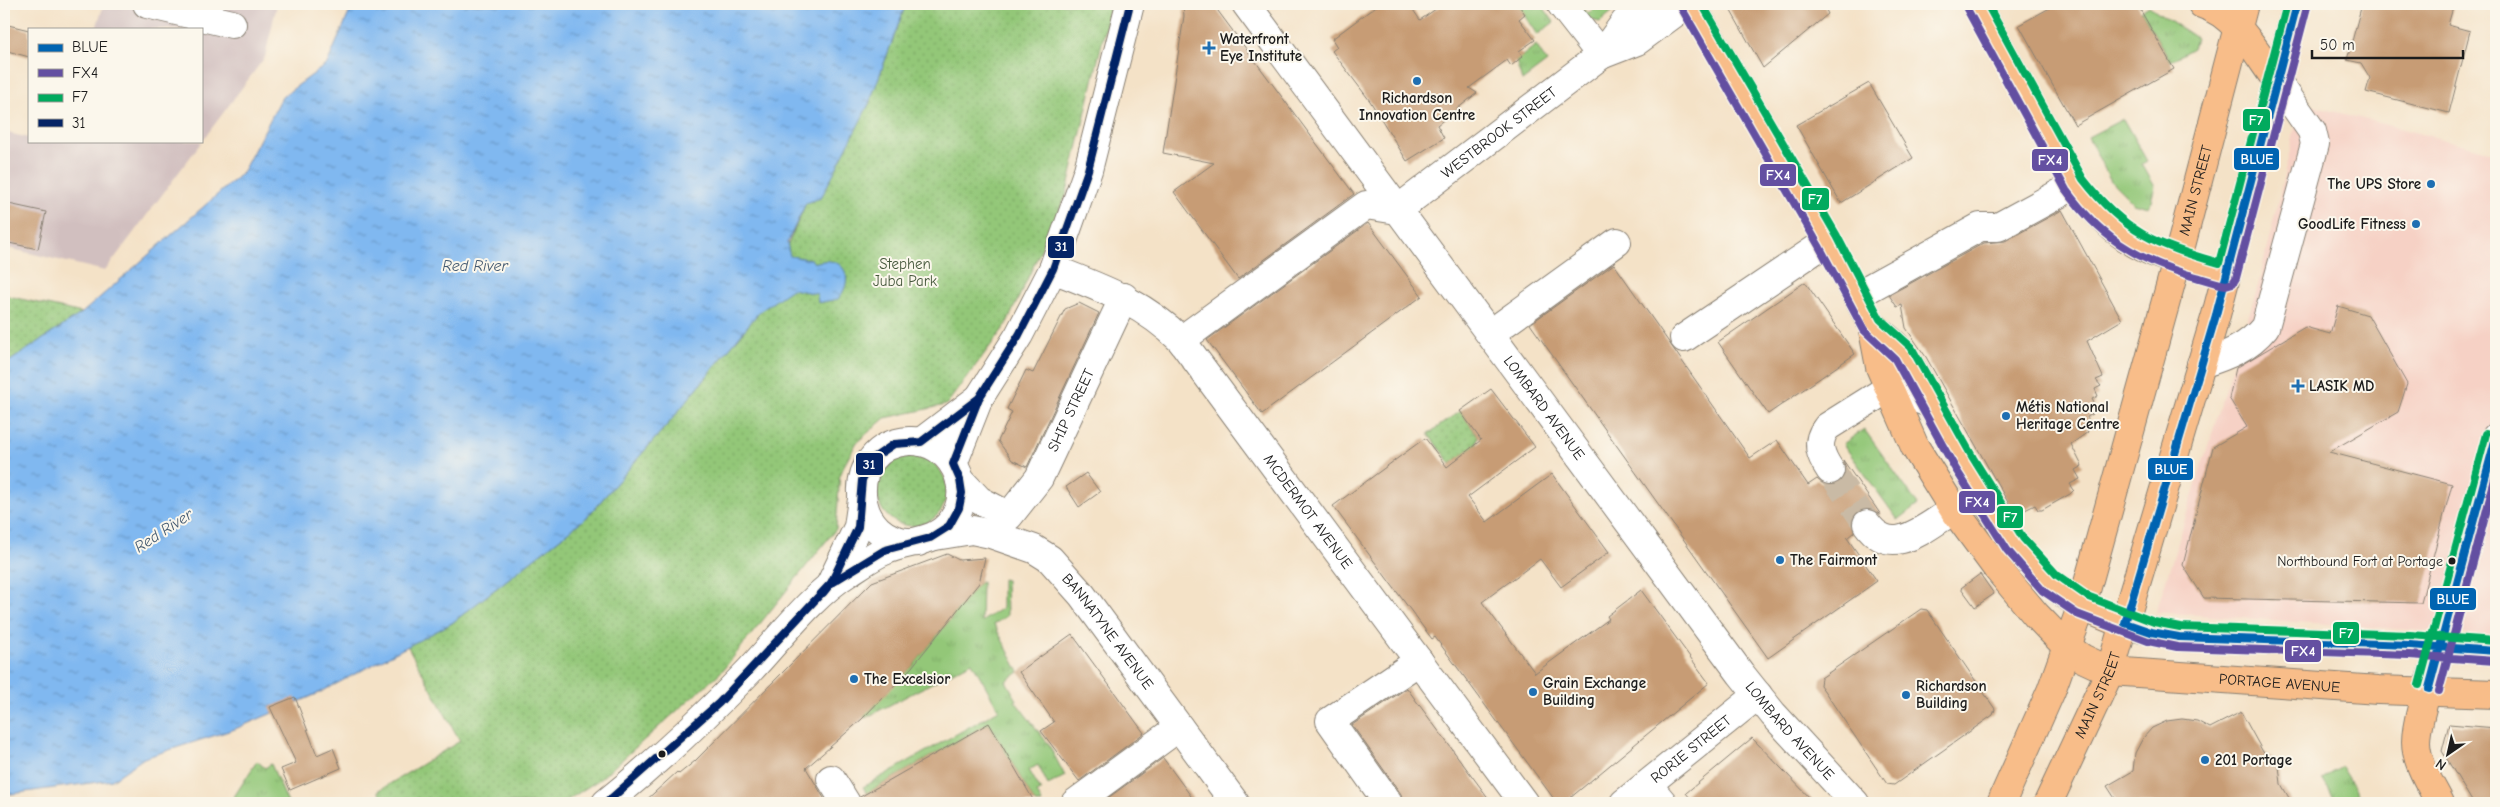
<svg xmlns="http://www.w3.org/2000/svg" width="2500" height="807" font-family="'Comic Neue',sans-serif">
<defs>
<pattern id="grass-tufts" width="24" height="20" patternUnits="userSpaceOnUse" patternTransform="scale(1.25)"><rect width="24" height="20" fill="#93c778"/><path d="M3 7l-1-3M5 7V3M7 7l1-3M15 17l-1-3M17 17v-4M19 17l1-3" fill="none" stroke="#7eaa67"/></pattern>
<pattern id="park-dots" width="8" height="8" patternUnits="userSpaceOnUse" patternTransform="scale(1.25)"><rect width="8" height="8" fill="#93c778"/><path d="M2 2h.1M6 6h.1" fill="none" stroke="#7eaa67" stroke-width="1.8" stroke-linecap="round"/></pattern>
<pattern id="water-ripples" width="26" height="14" patternUnits="userSpaceOnUse" patternTransform="scale(1.25)"><rect width="26" height="14" fill="#80b8f0"/><path d="M2 4q2-2 4 0t4 0M15 11q2-2 4 0t4 0" fill="none" stroke="#6895c2"/></pattern>
</defs>
<rect width="100%" height="100%" fill="#fbf7ec"/>
<filter id="ink" filterUnits="userSpaceOnUse"><feTurbulence type="fractalNoise" baseFrequency=".02" numOctaves="2"/><feDisplacementMap in="SourceGraphic" scale="10" xChannelSelector="R" yChannelSelector="G"/><feConvolveMatrix kernelMatrix="1 2 1 2 8 2 1 2 1" color-interpolation-filters="sRGB"/></filter>
<filter id="wash" filterUnits="userSpaceOnUse"><feTurbulence type="fractalNoise" baseFrequency=".0096" numOctaves="4" result="noise"/><feDisplacementMap in="SourceGraphic" scale="20" xChannelSelector="R" yChannelSelector="G"/><feGaussianBlur stdDeviation="1.12" result="paint"/><feColorMatrix in="noise" values="0 0 0 0 0 0 0 0 0 0 0 0 0 0 0 0 0 1.4 0 .05"/><feComposite in="paint" operator="in"/></filter>
<g filter="url(#wash)">
<rect width="100%" height="100%" fill="#f4e2c7"/>
<!-- built -->
<path fill="#f6d1c5" d="M2301,103L2496,153V636L2156,612L2258,286Z"/>
<!-- industrial -->
<path fill="#d1bfbf" d="M104,4H277L265,57L105,271L4,247V132L29,138V141H201V29H96Z"/>
<!-- grass -->
<path fill="url(#grass-tufts)" stroke="#58724a" d="M1517,4H1541L1554,22L1537,35Z
M1575,4H1580L1588,14L1601,4H1621L1600,22L1590,20Z
M2149,6L2196,38L2193,48L2170,61L2141,11Z
M1536,45L1547,62L1522,81L1516,61Z
M2123,119L2147,161L2142,164L2155,187L2149,207L2133,203L2111,181L2088,137Z
M1864,429L1918,505L1898,520L1843,444Z
M1002,579L1006,580L1007,616L994,624L1019,672L1006,681L1017,700L1015,701L1049,745L1065,776L1048,785L1038,765L1029,770L1041,791L1037,793L1042,803H1035L989,723L867,793L863,787L999,710L972,662L865,718L863,716L912,667L979,583L982,582L981,622L1002,608Z
M257,761L265,768L271,764L288,803H230Z
M2342,767L2364,803H2337L2322,779Z"/>
<!-- park -->
<path fill="url(#park-dots)" stroke="#58724a" d="M906,4H1111L1066,196L1006,325L946,405L885,418L857,442L840,473L836,529L722,671L600,779L563,803H385L378,791L460,741L407,645L452,623L587,517L672,419L759,312L806,203L869,104Z
M4,295L82,313L4,365Z
M1460,411L1478,436L1476,444L1451,464L1428,434Z
M877 491a35 35 0 1 1 70 0a35 35 0 1 1-70 0Z"/>
<!-- water -->
<path fill="url(#water-ripples)" stroke="#4e6a86" d="M353,4H906L869,104L821,198L806,203L787,243L790,256L811,259L814,263C842,253 857,277 838,299L818,303L817,294L792,289L759,312L672,419L587,517L452,623L317,694L235,729L144,758L112,780L4,795V365L82,313L242,173L282,97L327,64Z"/>
<g id="blocks">
<!-- building -->
<path fill="#c79c74" d="M1183,4H1216L1218,11L1354,194L1238,279L1174,192L1214,163L1163,153L1184,16Z
M1379,4H1409L1420,20L1443,4H1518L1525,14L1519,19L1535,40L1519,51L1523,56L1511,66L1507,60L1469,88L1477,93L1437,125L1444,138L1407,161L1370,101L1332,51L1337,47L1332,39Z
M1727,4H1823L1828,14L1763,68Z
M2057,4H2137L2174,69L2075,125L2019,25Z
M2362,4H2454L2448,25L2470,31L2449,113L2366,92L2370,78L2361,63L2347,60Z
M4,24L29,30V57L4,50Z
M1869,83L1913,158L1841,203L1796,125Z
M4,203L46,212L38,249L4,242Z
M2062,210L2122,320L2087,341L2103,377L2096,380L2101,386L2095,389L2098,396L2092,399L2095,405L2089,408L2093,414L2087,417L2090,423L2085,426L2088,432L2071,444L2082,466L2075,470L2080,479L2070,484L2074,490L2070,494L2042,510H2038L2035,505L2023,511L2018,502L2010,506L1926,357L1906,328L1902,305L1897,307L1889,295L1984,243L2005,241Z
M1368,223L1422,296L1262,414L1207,340Z
M1614,264L1750,458L1777,440L1808,485L1817,479L1823,484L1830,486L1838,483L1844,477L1846,469L1843,460L1881,515L1871,509H1864L1857,512L1852,520L1854,532L1847,538L1877,581L1768,658L1530,324Z
M1805,282L1855,354L1768,414L1718,342Z
M1079,303L1099,313L1027,467L1012,460L998,441L1012,412L1007,409L1026,370L1033,373L1065,309Z
M2338,306L2368,315L2407,384L2398,412L2329,452L2452,484L2421,603L2204,598L2183,565L2213,447L2247,427L2229,398L2236,368L2305,327L2330,334Z
M1491,389L1535,447L1468,497L1487,522L1552,474L1609,552L1561,587L1540,559L1482,602L1535,673L1609,619L1607,616L1641,590L1709,683L1564,803H1557L1435,637L1432,639L1333,506L1425,438L1447,467L1481,440L1460,411Z
M1086,473L1100,492L1079,507L1066,487Z
M947,554L959,560L985,558L979,583L912,667L862,719L806,768L827,803H643L677,772L679,774L695,761L872,582Z
M1980,574L1994,594L1975,607L1961,588Z
M1921,609L1927,610L1995,709L1993,715L1894,785L1887,784L1825,692L1820,685L1821,678Z
M1072,634L1144,733L1079,781L1041,731L1054,722L1019,672Z
M1407,688L1417,702L1492,803H1403L1401,794L1352,725Z
M295,697L317,755L333,748L341,768L290,790L281,769L296,763L270,707Z
M2241,712L2263,752L2273,758L2279,766L2281,784L2292,803H2118L2107,786L2133,771L2135,753L2143,738L2152,728L2167,721L2182,719L2197,721L2210,728Z
M989,723L1035,803H862L860,797Z
M2449,724L2496,728V803H2473L2442,751Z
M1752,738L1783,770L1815,803H1694L1686,793Z
M1163,758L1196,803H1101Z"/>
</g>
</g>
<g filter="url(#ink)">
<use href="#blocks" fill-opacity="0" stroke="#887f72" stroke-width="1"/>
<g fill="none" stroke-linecap="round" stroke-linejoin="round">
<!-- minor-tunnel -->
<path stroke="#c9baa5" stroke-width="28" stroke-dasharray="28 14" stroke-linecap="butt" d="M1830,470L1867,524"/>
<defs>
<g id="minor">
<path d="M147,4L232,24"/>
<path id="s1" d="M1246,4L1741,674L1773,714L1855,803"/>
<path d="M1561,4L1601,55"/>
<path d="M1601,55L1637,41L1687,4"/>
<path id="s2" d="M1397,210L1601,55L1625,22L1648,4"/>
<path id="s3" d="M1053,269C1103,289 1142,302 1181,340L1524,803"/>
<path d="M1857,295L1980,227H1998L2075,185"/>
<path d="M1491,333L1617,242"/>
<path d="M1684,338L1828,241"/>
<path d="M1181,340L1366,205L1397,210"/>
<path d="M2201,364C2226,356 2248,348 2265,327L2315,144L2312,131L2277,81"/>
<path d="M921,442L979,398"/>
<path d="M953,464L979,398L1019,335L1053,269L1088,170L1130,4"/>
<path d="M1830,470C1820,455 1815,442 1827,427L1889,388L1931,404"/>
<path id="s4" d="M960,480L979,500L1009,516L1039,478L1124,297"/>
<path d="M1867,524C1893,560 1926,526 1954,510"/>
<path id="s5" d="M935,536L972,530L991,534L1034,549L1050,559L1082,595L1235,803"/>
<path d="M831,583L858,527L862,499"/>
<path d="M2440,647L2496,437"/>
<path d="M831,779L846,803"/>
<path d="M1648,785L1663,803"/>
<path d="M606,803C657,762 705,717 750,670C780,638 812,595 849,572C860,565 872,556 884,551C907,540 936,544 952,521C976,488 951,439 909,441C841,445 849,548 918,542"/>
<path d="M1075,803L1179,727"/>
<path d="M1388,803L1330,721L1419,661"/>
<path id="s6" d="M1624,803L1758,695"/>
</g>
<g id="major">
<path id="s7" d="M1691,4L1828,241L1872,325L1880,367L1889,388L1915,447L1954,510L1996,567L2036,615L2068,648L2082,658L2110,671L2378,690L2496,694"/>
<path d="M1976,4L2075,185C2121,249 2153,254 2226,275"/>
<path d="M2202,4C2236,14 2257,54 2277,81"/>
<path d="M1872,325C1882,334 1895,343 1903,354C1917,373 1926,397 1938,417C1972,476 2008,551 2063,593C2096,618 2139,630 2179,637L2410,645L2496,651"/>
<path d="M2440,647C2433,672 2416,718 2416,742C2416,763 2431,785 2440,803"/>
<path id="s8" d="M2001,803L2051,691L2082,605L2177,261L2244,4"/>
<path id="s9" d="M2048,803L2110,671L2216,315L2297,4"/>
</g>
</defs>
<!-- minor casing -->
<use href="#minor" stroke="#887f72" stroke-width="30"/>
<!-- major casing -->
<use href="#major" stroke="#887f72" stroke-width="30"/>
<!-- minor -->
<use href="#minor" stroke="#fff" stroke-width="28"/>
<!-- major -->
<use href="#major" stroke="#f8bd89" stroke-width="28"/>
<defs>
<path id="bus-1" d="M2125,623L2216,315L2297,4
M2125,623L2151,632L2179,637L2410,645L2496,651
M2429,688L2496,437"/>
<path id="bus-2" d="M1682,9L1819,246L1864,330L1895,359L1955,468L2007,550L2043,591L2077,614L2148,641L2177,647L2409,655L2495,661
M1967,9L2066,190C2100,237 2134,258 2189,275C2201,278 2214,283 2226,285L2233,283L2236,278L2307,7
M2439,691L2496,475"/>
<path id="bus-3" d="M1702,4L1837,236L1880,319L1911,347L1973,458L2023,538L2057,575L2087,596L2154,622L2180,627L2410,635L2496,641
M1987,4L2083,179C2125,233 2155,244 2219,263L2287,4
M2419,685L2486,434"/>
<path id="bus-4" d="M823,593L831,583L858,527L862,480L872,459L894,444L921,442L979,398L983,392
M606,803L719,703L831,583L885,550L930,538L949,526L959,508L962,493L960,480L953,464L979,398L1019,335L1053,269L1088,170L1130,4"/>
</defs>
<!-- bus-1 casing -->
<use href="#bus-1" stroke="#fbf7ec" stroke-width="11"/>
<!-- bus-2 casing -->
<use href="#bus-2" stroke="#fbf7ec" stroke-width="11"/>
<!-- bus-3 casing -->
<use href="#bus-3" stroke="#fbf7ec" stroke-width="11"/>
<!-- bus-4 casing -->
<use href="#bus-4" stroke="#fbf7ec" stroke-width="11"/>
<!-- bus-1 -->
<use href="#bus-1" stroke="#0064b1" stroke-width="8"/>
<!-- bus-2 -->
<use href="#bus-2" stroke="#6450a1" stroke-width="8"/>
<!-- bus-3 -->
<use href="#bus-3" stroke="#01aa5e" stroke-width="8"/>
<!-- bus-4 -->
<use href="#bus-4" stroke="#052465" stroke-width="8"/>
</g>
</g>
<!-- markers -->
<g fill="#1f6fb2" stroke="#fbf7ec" stroke-width="2">
<path d="M1206.5 40.5h5v5h5v5h-5v5h-5v-5h-5v-5h5z"/>
<circle cx="1417" cy="81" r="5"/>
<circle cx="2431" cy="184" r="5"/>
<circle cx="2416" cy="224" r="5"/>
<path d="M2295.5 378.5h5v5h5v5h-5v5h-5v-5h-5v-5h5z"/>
<circle cx="2006" cy="416" r="5"/>
<circle cx="1780" cy="560" r="5"/>
<circle cx="854" cy="679" r="5"/>
<circle cx="1533" cy="692" r="5"/>
<circle cx="1906" cy="695" r="5"/>
<circle cx="2205" cy="760" r="5"/>
</g>
<g fill="#1c1c1c" stroke="#fbf7ec" stroke-width="2">
<circle cx="2452" cy="561" r="4.5"/>
<circle cx="662" cy="754" r="4.5"/>
</g>
<g text-anchor="middle" stroke-width="4" stroke-linejoin="round" paint-order="stroke">
<!-- bus labels -->
<g font-size="14" fill="#1c1c1c" stroke="#fbf7ec" text-anchor="end">
<text x="2443" y="566">Northbound Fort at Portage</text>
</g>
<!-- poi labels -->
<g font-size="15" font-weight="bold" fill="#1c1c1c" stroke="#fbf7ec" text-anchor="start">
<text x="1220" y="44">Waterfront<tspan x="1220" dy="17">Eye Institute</tspan></text>
<text x="1417" y="103" text-anchor="middle">Richardson<tspan x="1417" dy="17">Innovation Centre</tspan></text>
<text x="2421" y="189" text-anchor="end">The UPS Store</text>
<text x="2406" y="229" text-anchor="end">GoodLife Fitness</text>
<text x="2309" y="391">LASIK MD</text>
<text x="2016" y="412">Métis National<tspan x="2016" dy="17">Heritage Centre</tspan></text>
<text x="1790" y="565">The Fairmont</text>
<text x="864" y="684">The Excelsior</text>
<text x="1543" y="688">Grain Exchange<tspan x="1543" dy="17">Building</tspan></text>
<text x="1916" y="691">Richardson<tspan x="1916" dy="17">Building</tspan></text>
<text x="2215" y="765">201 Portage</text>
</g>
<!-- street labels -->
<g font-size="15" fill="#1c1c1c" stroke="#fbf7ec">
<text dy="5" stroke="none"><textPath href="#s2" startOffset="128">WESTBROOK STREET</textPath></text>
<text dy="5" stroke="none"><textPath href="#s8" startOffset="644">MAIN STREET</textPath></text>
<text dy="5" stroke="none"><textPath href="#s1" startOffset="502">LOMBARD AVENUE</textPath></text>
<text dy="5" stroke="none"><textPath href="#s4" startOffset="185">SHIP STREET</textPath></text>
<text dy="5" stroke="none"><textPath href="#s3" startOffset="361">MCDERMOT AVENUE</textPath></text>
<text dy="5" stroke="none"><textPath href="#s5" startOffset="214">BANNATYNE AVENUE</textPath></text>
<text dy="5" stroke="none"><textPath href="#s7" startOffset="970">PORTAGE AVENUE</textPath></text>
<text dy="5" stroke="none"><textPath href="#s9" startOffset="119">MAIN STREET</textPath></text>
<text dy="5" stroke="none"><textPath href="#s1" startOffset="908">LOMBARD AVENUE</textPath></text>
<text dy="5" stroke="none"><textPath href="#s6" startOffset="86">RORIE STREET</textPath></text>
</g>
<!-- park labels -->
<g font-size="15" fill="#46583c" stroke="#fbf7ec">
<text x="905" y="269">Stephen<tspan x="905" dy="17">Juba Park</tspan></text>
</g>
<!-- water labels -->
<g font-size="16" font-style="italic" fill="#445a71" stroke="#fbf7ec">
<text x="475" y="271">Red River</text>
<text transform="translate(163 530) rotate(-33)" y="6">Red River</text>
</g>
</g>
<g stroke="#fbf7ec" stroke-width="2">
<rect x="2242" y="108" width="29" height="24" rx="5" fill="#01aa5e"/>
<rect x="2233" y="147" width="47" height="24" rx="5" fill="#0064b1"/>
<rect x="2031" y="148" width="38" height="24" rx="5" fill="#6450a1"/>
<rect x="1759" y="163" width="38" height="24" rx="5" fill="#6450a1"/>
<rect x="1801" y="187" width="29" height="24" rx="5" fill="#01aa5e"/>
<rect x="1047" y="235" width="28" height="24" rx="5" fill="#052465"/>
<rect x="855" y="452" width="29" height="24" rx="5" fill="#052465"/>
<rect x="2147" y="457" width="47" height="24" rx="5" fill="#0064b1"/>
<rect x="1958" y="490" width="38" height="24" rx="5" fill="#6450a1"/>
<rect x="1996" y="505" width="28" height="24" rx="5" fill="#01aa5e"/>
<rect x="2429" y="587" width="48" height="24" rx="5" fill="#0064b1"/>
<rect x="2332" y="621" width="28" height="24" rx="5" fill="#01aa5e"/>
<rect x="2284" y="639" width="38" height="24" rx="5" fill="#6450a1"/>
</g>
<g font-size="14" text-anchor="middle" font-weight="bold" fill="#fff">
<text x="2256" y="125">F7</text>
<text x="2257" y="164">BLUE</text>
<text x="2050" y="165">FX4</text>
<text x="1778" y="180">FX4</text>
<text x="1815" y="204">F7</text>
<text x="1061" y="251">31</text>
<text x="869" y="469">31</text>
<text x="2171" y="474">BLUE</text>
<text x="1977" y="507">FX4</text>
<text x="2010" y="522">F7</text>
<text x="2453" y="604">BLUE</text>
<text x="2346" y="638">F7</text>
<text x="2303" y="656">FX4</text>
</g>
<!-- margin -->
<rect width="2500" height="807" fill="none" stroke="#fbf7ec" stroke-width="20"/>
<!-- legend -->
<rect x="28" y="28" width="175" height="115" fill="#fbf7ec" stroke="#a29f99"/>
<rect x="38" y="44" width="25" height="8" fill="#0064b1" stroke="#a29f99"/>
<text x="72" y="52" font-size="15" fill="#1c1c1c">BLUE</text>
<rect x="38" y="69" width="25" height="8" fill="#6450a1" stroke="#a29f99"/>
<text x="72" y="78" font-size="15" fill="#1c1c1c">FX4</text>
<rect x="38" y="94" width="25" height="8" fill="#01aa5e" stroke="#a29f99"/>
<text x="72" y="102" font-size="15" fill="#1c1c1c">F7</text>
<rect x="38" y="119" width="25" height="8" fill="#052465" stroke="#a29f99"/>
<text x="72" y="128" font-size="15" fill="#1c1c1c">31</text>
<!-- north arrow -->
<g transform="translate(2448 754) rotate(214)" stroke="#fbf7ec" stroke-width="4" paint-order="stroke">
<path d="M0-4L9 19L0 12L-9 19Z" fill="#1c1c1c"/>
<text y="-8" font-size="14" font-weight="bold" text-anchor="middle" fill="#1c1c1c">N</text>
</g>
<!-- scale -->
<path d="M2312 50v8h151v-8" fill="none" stroke="#1c1c1c" stroke-width="2.5"/>
<text x="2320" y="50" font-size="15" fill="#1c1c1c" stroke="#fbf7ec" stroke-width="4" paint-order="stroke">50 m</text>
</svg>
